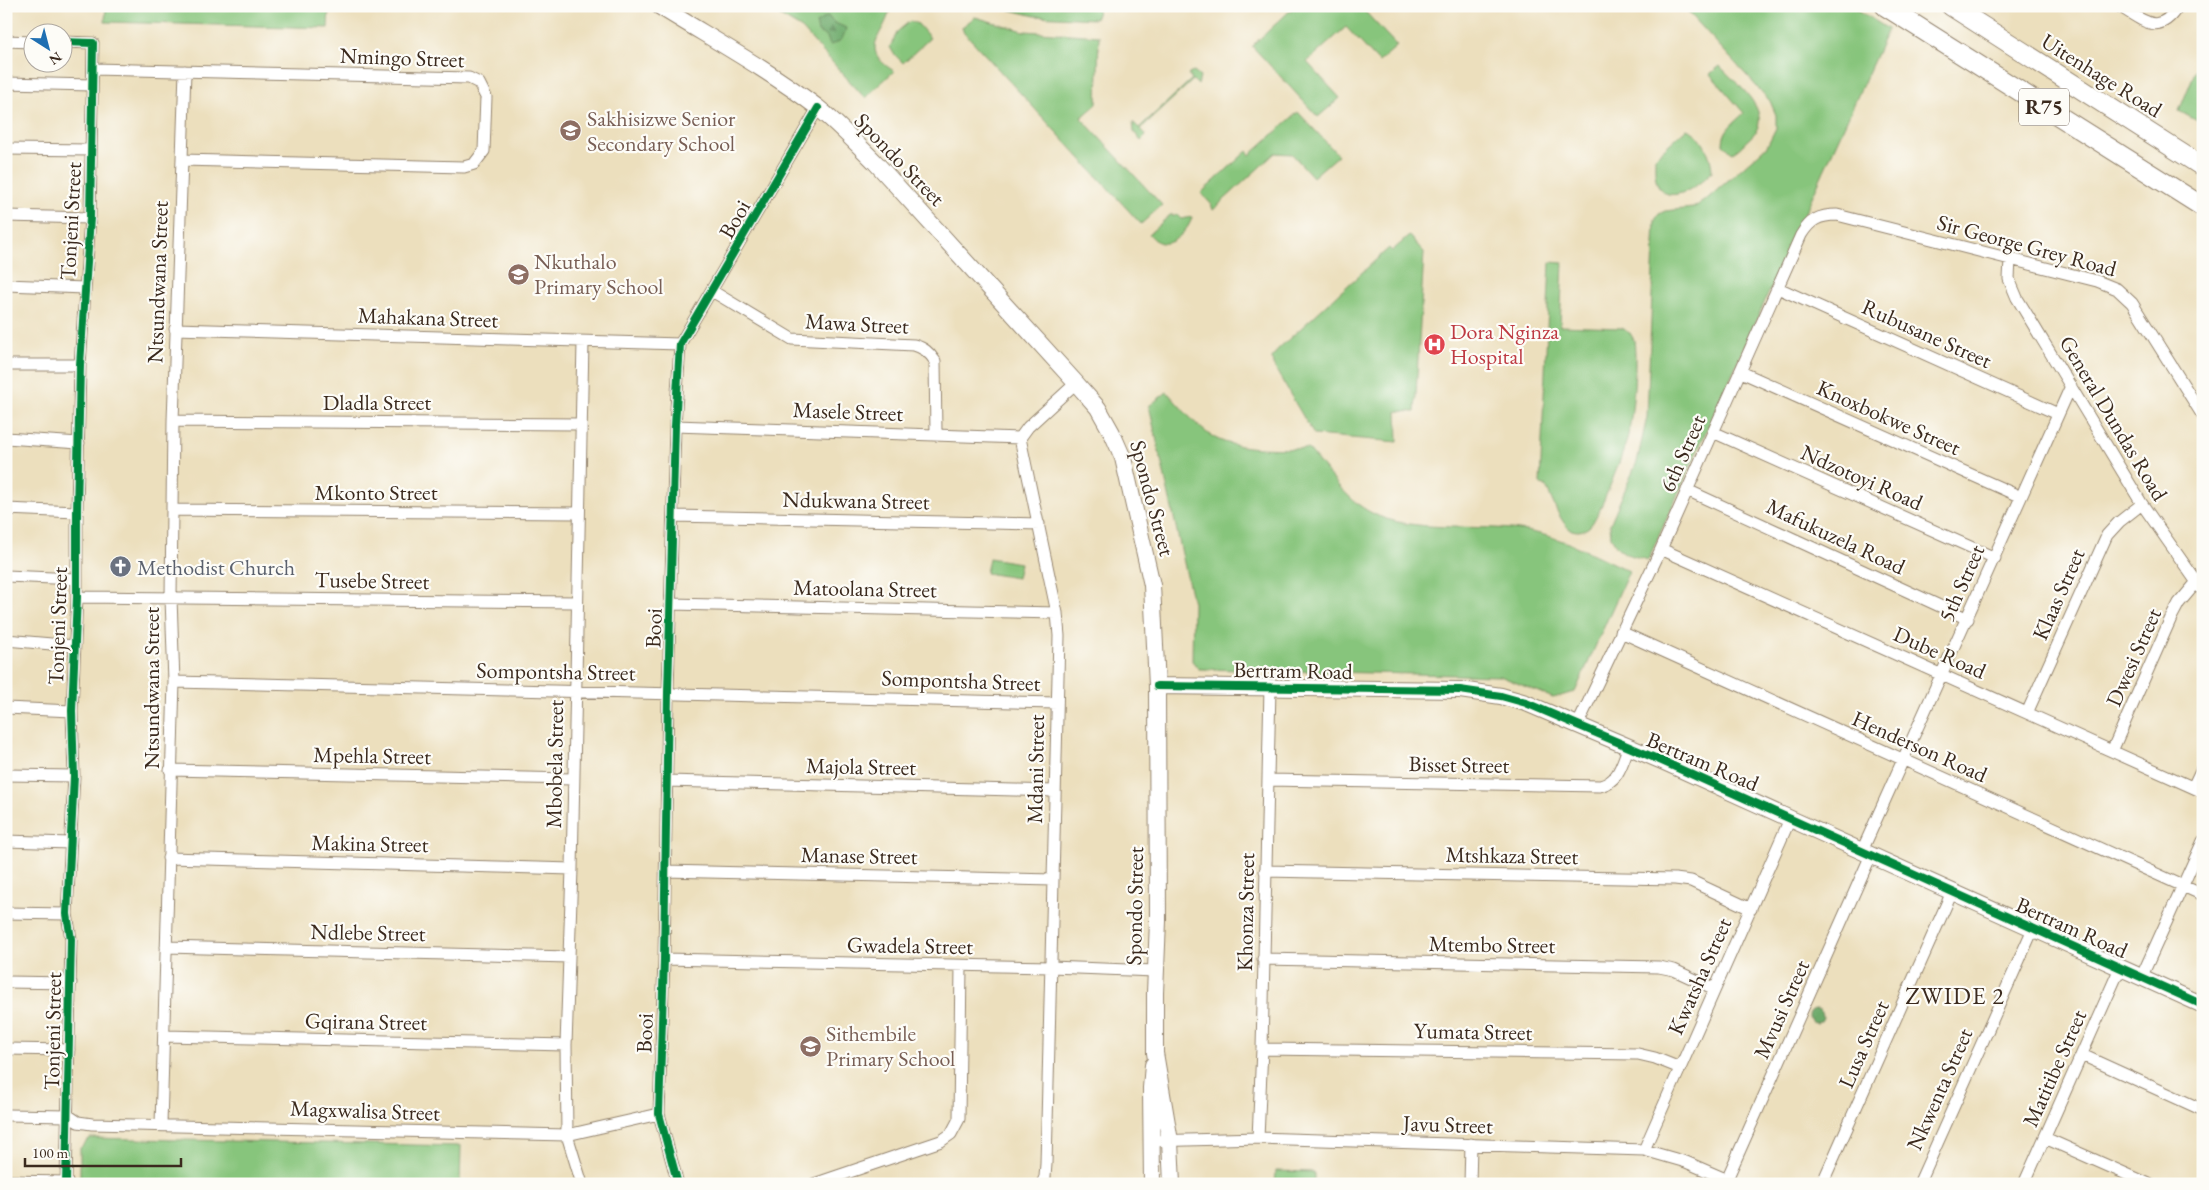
<svg xmlns="http://www.w3.org/2000/svg" width="2209" height="1190" font-family="'EB Garamond',serif">
<defs>
<pattern id="forest-firs" width="22" height="20" patternUnits="userSpaceOnUse" patternTransform="scale(1.25)"><rect width="22" height="20" fill="#6daa6b"/><path d="M5 1l3.5 6h-7zM16 11l3.5 6h-7z" fill="#5b8b57"/></pattern>
</defs>
<rect width="100%" height="100%" fill="#fdfcf7"/>
<filter id="ink" filterUnits="userSpaceOnUse"><feTurbulence type="fractalNoise" baseFrequency=".02" numOctaves="2"/><feDisplacementMap in="SourceGraphic" scale="10" xChannelSelector="R" yChannelSelector="G"/><feConvolveMatrix kernelMatrix="1 2 1 2 8 2 1 2 1" color-interpolation-filters="sRGB"/></filter>
<filter id="wash" filterUnits="userSpaceOnUse"><feTurbulence type="fractalNoise" baseFrequency=".0096" numOctaves="4" result="noise"/><feDisplacementMap in="SourceGraphic" scale="20" xChannelSelector="R" yChannelSelector="G"/><feGaussianBlur stdDeviation="1.12" result="paint"/><feColorMatrix in="noise" values="0 0 0 0 0 0 0 0 0 0 0 0 0 0 0 0 0 1.4 0 .05"/><feComposite in="paint" operator="in"/></filter>
<g filter="url(#wash)">
<rect width="100%" height="100%" fill="#ecdfbd"/>
<!-- green -->
<path fill="#87c57b" stroke="#61784c" d="M106,6H329L328,28L105,22Z
M764,6H890C888,34 855,47 894,71L865,98L802,29Z
M995,6H1100L1095,19L1035,16Z
M1295,6H1360L1397,46L1379,62L1346,27L1307,62L1340,98L1318,117L1252,46Z
M1683,6H1852L1888,29L1648,560L1626,554L1617,547L1611,537L1610,524L1637,462L1647,417L1655,220L1659,214L1665,211L1693,208L1707,199L1767,146L1776,128V115L1770,101Z
M975,17L1024,31L1099,36L1097,104L1081,118L1162,205L1141,224L963,31L962,27Z
M910,21L918,24L930,38L903,63L894,54L890,47L898,31Z
M2203,52V124L2179,111Z
M1720,66C1738,86 1777,113 1750,138C1744,143 1739,150 1732,153L1723,144C1723,129 1734,123 1744,113L1710,74Z
M1194,72L1200,77L1198,85L1193,80L1140,129L1146,136L1141,141L1134,132L1133,122L1139,128L1192,79L1188,74Z
M1298,112L1338,155L1313,177L1292,154L1275,153L1213,210L1211,204L1201,193L1247,151L1250,155Z
M1686,129C1701,132 1712,157 1712,171C1702,184 1669,208 1658,185C1654,177 1655,166 1655,157Z
M1170,215H1177L1181,219L1192,217C1190,228 1174,245 1163,243C1157,243 1153,238 1149,234Z
M1409,236L1424,252L1415,412L1397,411L1398,442L1314,435L1273,365L1272,358L1278,349L1389,248L1392,251Z
M1550,262L1563,263L1560,326L1622,328L1630,333L1634,340C1637,363 1633,412 1628,435C1625,450 1599,517 1590,526C1585,531 1578,532 1572,530C1561,526 1551,496 1545,485L1540,484Z
M1167,392C1180,406 1198,429 1215,438C1239,451 1281,448 1308,449C1327,471 1346,500 1372,513C1409,533 1477,524 1519,530C1559,535 1593,554 1629,571L1575,692L1553,698L1500,676L1199,669L1192,661L1193,603L1149,406Z
M989,558L1020,563L1017,578L986,573Z
M90,1138L461,1146L460,1184H80V1148Z
M1276,1171L1314,1172V1184H1275Z"/>
<!-- forest -->
<path fill="url(#forest-firs)" stroke="#546a44" d="M828,16L833,22L846,28C843,39 841,42 830,45L827,37L818,32L816,23Z
M1809 1016a7 7 0 1 1 14 0a7 7 0 1 1-14 0Z"/>
</g>
<g filter="url(#ink)">
<g fill="none" stroke-linecap="round" stroke-linejoin="round">
<defs>
<path id="street" d="M2119,6C2144,21 2159,37 2178,6
M6,41L32,42
M62,42L93,43L90,218L80,365L77,512V597L72,711L74,776L67,914L71,939L66,1184
M93,69L469,78L479,83L486,97L484,151L474,164L464,167L182,160
M6,83L92,85
M6,149L91,150
M6,216L90,218
M2010,259L2009,279L2017,298L2142,504L2203,591
M6,285L85,288
M1778,288L2058,414
M712,291L792,339L914,345C924,348 929,352 935,361L936,433
M175,329L680,344
M6,365H80
M1741,372L2021,497
M173,421L580,424
M675,426L1020,438
M1713,432L1995,558
M6,438L79,443
M1687,490L1968,619
M6,509L77,512
M173,510L579,513
M673,516L1039,524
M1661,549L2203,792
M6,576L76,579
M77,597L577,602
M671,604L1057,613
M1621,632L2203,895
M6,640L74,646
M174,682L1057,703
M6,708L72,711
M2027,713L2107,535L2119,522L2142,504
M1577,726L1661,549L1801,235C1810,220 1819,215 1837,215L2097,281L2117,289L2132,303L2203,416
M2112,751L2171,618L2179,603L2196,583
M170,770L573,779
M6,775L74,776
M1268,780L1600,786C1618,782 1622,764 1628,748
M667,781L1054,791
M2193,787L2203,766
M6,841L70,843
M1862,851L2071,386
M168,858L572,869
M665,871L1053,880
M1265,871L1675,879L1691,881L1751,909
M6,913L67,914
M166,947L569,957
M664,959L1051,967L1155,971
M1263,959L1659,967L1674,970L1715,989
M2141,978L2203,841
M6,982L71,983
M165,1036L566,1045
M6,1049L69,1050
M1262,1049L1638,1054L1655,1058L1680,1068
M2082,1055L2203,1110
M6,1115L69,1116L78,1122L92,1124L567,1135L659,1114
M161,1125L174,682L171,598L173,421L185,71
M1258,1138L1262,1049L1270,687
M2045,1138L2149,1184
M1152,1141L1258,1138L1644,1150L1686,1162L1737,1184
M1644,1150L1790,819
M1727,1179L1871,855
M6,1181L67,1182
M582,1184L567,1135L566,1045L572,869L583,342
M678,1184L659,1114L664,959L668,692L675,426L680,344L818,108
M814,1184L941,1141L951,1134L959,1119L961,966
M1042,1184L1045,1177L1046,1164L1059,636L1057,613L1020,438L1028,427L1076,383
M1470,1184L1471,1144
M1822,1184L1952,892
M1919,1184L2033,929
M2024,1184L2120,968"/>
<path id="secondary" d="M659,6C712,39 767,69 817,107C837,123 856,143 875,162L1076,383L1098,408L1112,433L1123,458L1152,585L1157,686L1158,921L1155,993V1053L1170,1141L1172,1184
M1157,686L1460,690L1501,696L1526,703L1662,761L2203,1005
M1152,1184L1151,1088L1153,1065"/>
<path id="primary" d="M1885,6L2203,207
M1951,6L2203,167"/>
</defs>
<!-- street casing -->
<use href="#street" stroke="#94846e" stroke-width="13"/>
<!-- secondary casing -->
<use href="#secondary" stroke="#94846e" stroke-width="18"/>
<!-- primary casing -->
<use href="#primary" stroke="#94846e" stroke-width="21"/>
<!-- street -->
<use href="#street" stroke="#fff" stroke-width="11"/>
<!-- secondary -->
<use href="#secondary" stroke="#fff" stroke-width="16"/>
<!-- primary -->
<use href="#primary" stroke="#fff" stroke-width="19"/>
<defs>
<path id="cycleway" d="M62,42L93,43L90,218L80,365L77,512V597L72,711L74,776L67,914L71,939L66,1184
M1157,686L1460,690L1501,696L1526,703L1662,761L2203,1005
M678,1184L659,1114L664,959L668,692L675,426L680,344L818,108"/>
</defs>
<!-- cycleway casing -->
<use href="#cycleway" stroke="#fdfcf7" stroke-width="11"/>
<!-- cycleway -->
<use href="#cycleway" stroke="#00873e" stroke-width="8"/>
</g>
</g>
<!-- icons -->
<defs>
<symbol id="school-disc" viewBox="-11 -11 22 22"><circle r="9.5" fill="#8d6e63" stroke="#fdfcf7"/><path d="M0-5L7-2L0 1L-7-2ZM-4 1L0 2.5L4 1V4Q0 6-4 4Z" fill="#fff"/></symbol>
<symbol id="hospital-disc" viewBox="-11 -11 22 22"><circle r="9.5" fill="#e0444e" stroke="#fdfcf7"/><path d="M-5-5h3v3.5h4V-5h3V5h-3V1.5h-4V5h-3Z" fill="#fff"/></symbol>
<symbol id="church-disc" viewBox="-11 -11 22 22"><circle r="9.5" fill="#6b7280" stroke="#fdfcf7"/><path d="M-1.2-6h2.4v3.5h3.3v2.4h-3.3V6h-2.4V-.1h-3.3v-2.4h3.3Z" fill="#fff"/></symbol>
</defs>
<g fill-rule="evenodd">
<use href="#school-disc" x="558" y="118" width="25" height="25"/>
<use href="#school-disc" x="506" y="262" width="25" height="25"/>
<use href="#hospital-disc" x="1422" y="332" width="25" height="25"/>
<use href="#church-disc" x="108" y="554" width="25" height="25"/>
<use href="#school-disc" x="798" y="1034" width="25" height="25"/>
</g>
<g text-anchor="middle" stroke-width="4.5" stroke-linejoin="round" paint-order="stroke">
<!-- shield labels -->
<rect fill="#fdfcf7" stroke="#75695f" stroke-width="1" x="2019" y="88.5" width="50" height="37" rx="4"/>
<g font-size="21" font-weight="bold" fill="#3b2a1e">
<text x="2044" y="114">R75</text>
</g>
<!-- street labels -->
<g font-size="22" fill="#3b2a1e" stroke="#fdfcf7">
<text transform="translate(402 57) rotate(2)" y="8">Nmingo Street</text>
<text transform="translate(2102 75) rotate(32)" y="8">Uitenhage Road</text>
<text transform="translate(900 159) rotate(46)" y="8">Spondo Street</text>
<text transform="translate(734 219) rotate(-60)" y="8">Booi</text>
<text transform="translate(70 221) rotate(-87)" y="8">Tonjeni Street</text>
<text transform="translate(2027 245) rotate(15)" y="8">Sir George Grey Road</text>
<text transform="translate(157 282) rotate(-88)" y="8">Ntsundwana Street</text>
<text transform="translate(428 317) rotate(2)" y="8">Mahakana Street</text>
<text transform="translate(857 323) rotate(3)" y="8">Mawa Street</text>
<text transform="translate(1927 333) rotate(24)" y="8">Rubusane Street</text>
<text x="377" y="410">Dladla Street</text>
<text transform="translate(848 411) rotate(2)" y="8">Masele Street</text>
<text transform="translate(1889 417) rotate(24)" y="8">Knoxbokwe Street</text>
<text transform="translate(2114 418) rotate(59)" y="8">General Dundas Road</text>
<text transform="translate(1682 453) rotate(-66)" y="8">6th Street</text>
<text transform="translate(1862 477) rotate(24)" y="8">Ndzotoyi Road</text>
<text x="376" y="500">Mkonto Street</text>
<text transform="translate(1153 498) rotate(75)" y="8">Spondo Street</text>
<text transform="translate(856 500) rotate(1)" y="8">Ndukwana Street</text>
<text transform="translate(1836 536) rotate(25)" y="8">Mafukuzela Road</text>
<text transform="translate(372 580) rotate(1)" y="8">Tusebe Street</text>
<text transform="translate(1961 583) rotate(-66)" y="8">5th Street</text>
<text transform="translate(865 588) rotate(1)" y="8">Matoolana Street</text>
<text transform="translate(2058 594) rotate(-66)" y="8">Klaas Street</text>
<text transform="translate(57 626) rotate(-88)" y="8">Tonjeni Street</text>
<text transform="translate(653 628) rotate(-88)" y="8">Booi</text>
<text transform="translate(1940 652) rotate(24)" y="8">Dube Road</text>
<text transform="translate(2133 657) rotate(-66)" y="8">Dwesi Street</text>
<text transform="translate(1293 670) rotate(1)" y="8">Bertram Road</text>
<text transform="translate(556 671) rotate(1)" y="8">Sompontsha Street</text>
<text transform="translate(961 680) rotate(2)" y="8">Sompontsha Street</text>
<text transform="translate(151 688) rotate(-90)" y="8">Ntsundwana Street</text>
<text transform="translate(1920 746) rotate(24)" y="8">Henderson Road</text>
<text transform="translate(372 755) rotate(1)" y="8">Mpehla Street</text>
<text transform="translate(1703 761) rotate(23)" y="8">Bertram Road</text>
<text transform="translate(554 764) rotate(-89)" y="8">Mbobela Street</text>
<text transform="translate(1459 764) rotate(1)" y="8">Bisset Street</text>
<text transform="translate(861 766) rotate(1)" y="8">Majola Street</text>
<text transform="translate(1035 769) rotate(-89)" y="8">Mdani Street</text>
<text transform="translate(370 843) rotate(1)" y="8">Makina Street</text>
<text transform="translate(859 855) rotate(1)" y="8">Manase Street</text>
<text transform="translate(1512 855) rotate(1)" y="8">Mtshkaza Street</text>
<text transform="translate(1134 906) rotate(-89)" y="8">Spondo Street</text>
<text transform="translate(1245 912) rotate(-89)" y="8">Khonza Street</text>
<text transform="translate(2072 927) rotate(24)" y="8">Bertram Road</text>
<text transform="translate(368 932) rotate(1)" y="8">Ndlebe Street</text>
<text transform="translate(1492 944) rotate(1)" y="8">Mtembo Street</text>
<text transform="translate(910 945) rotate(1)" y="8">Gwadela Street</text>
<text transform="translate(1699 976) rotate(-66)" y="8">Kwatsha Street</text>
<text transform="translate(1781 1009) rotate(-66)" y="8">Mvusi Street</text>
<text transform="translate(366 1021) rotate(1)" y="8">Gqirana Street</text>
<text transform="translate(52 1031) rotate(-89)" y="8">Tonjeni Street</text>
<text transform="translate(1473 1031) rotate(1)" y="8">Yumata Street</text>
<text transform="translate(644 1033) rotate(-88)" y="8">Booi</text>
<text transform="translate(1863 1044) rotate(-66)" y="8">Lusa Street</text>
<text transform="translate(2054 1068) rotate(-66)" y="8">Matitibe Street</text>
<text transform="translate(1939 1089) rotate(-66)" y="8">Nkwenta Street</text>
<text transform="translate(365 1110) rotate(2)" y="8">Magxwalisa Street</text>
<text transform="translate(1448 1124) rotate(2)" y="8">Javu Street</text>
</g>
<!-- education labels -->
<g font-size="22" fill="#785e54" stroke="#fdfcf7" text-anchor="start">
<text x="587" y="126">Sakhisizwe Senior<tspan x="587" dy="25">Secondary School</tspan></text>
<text x="534" y="269">Nkuthalo<tspan x="534" dy="25">Primary School</tspan></text>
<text x="826" y="1041">Sithembile<tspan x="826" dy="25">Primary School</tspan></text>
</g>
<!-- health labels -->
<g font-size="22" fill="#be3a42" stroke="#fdfcf7" text-anchor="start">
<text x="1450" y="339">Dora Nginza<tspan x="1450" dy="25">Hospital</tspan></text>
</g>
<!-- worship labels -->
<g font-size="22" fill="#5b616d" stroke="#fdfcf7" text-anchor="start">
<text x="137" y="575">Methodist Church</text>
</g>
<!-- neighbourhood labels -->
<g font-size="24" letter-spacing="1" fill="#3b2a1e" stroke="#fdfcf7">
<text x="1955" y="1004">ZWIDE 2</text>
</g>
</g>
<!-- margin -->
<rect width="2209" height="1190" fill="none" stroke="#fdfcf7" stroke-width="25"/>
<!-- north arrow -->
<g transform="translate(48 48) rotate(144)"><circle r="24" fill="#fdfcf7" stroke="#afa8a0"/>
<path d="M0-4L9 19L0 12L-9 19Z" fill="#1f6fb2"/>
<text y="-8" font-size="14" font-weight="bold" text-anchor="middle" fill="#3b2a1e">N</text>
</g>
<!-- scale -->
<path d="M25 1158v8h156v-8" fill="none" stroke="#3b2a1e" stroke-width="2.5"/>
<text x="32" y="1158" font-size="15" fill="#3b2a1e" stroke="#fdfcf7" stroke-width="4" paint-order="stroke">100 m</text>
</svg>
